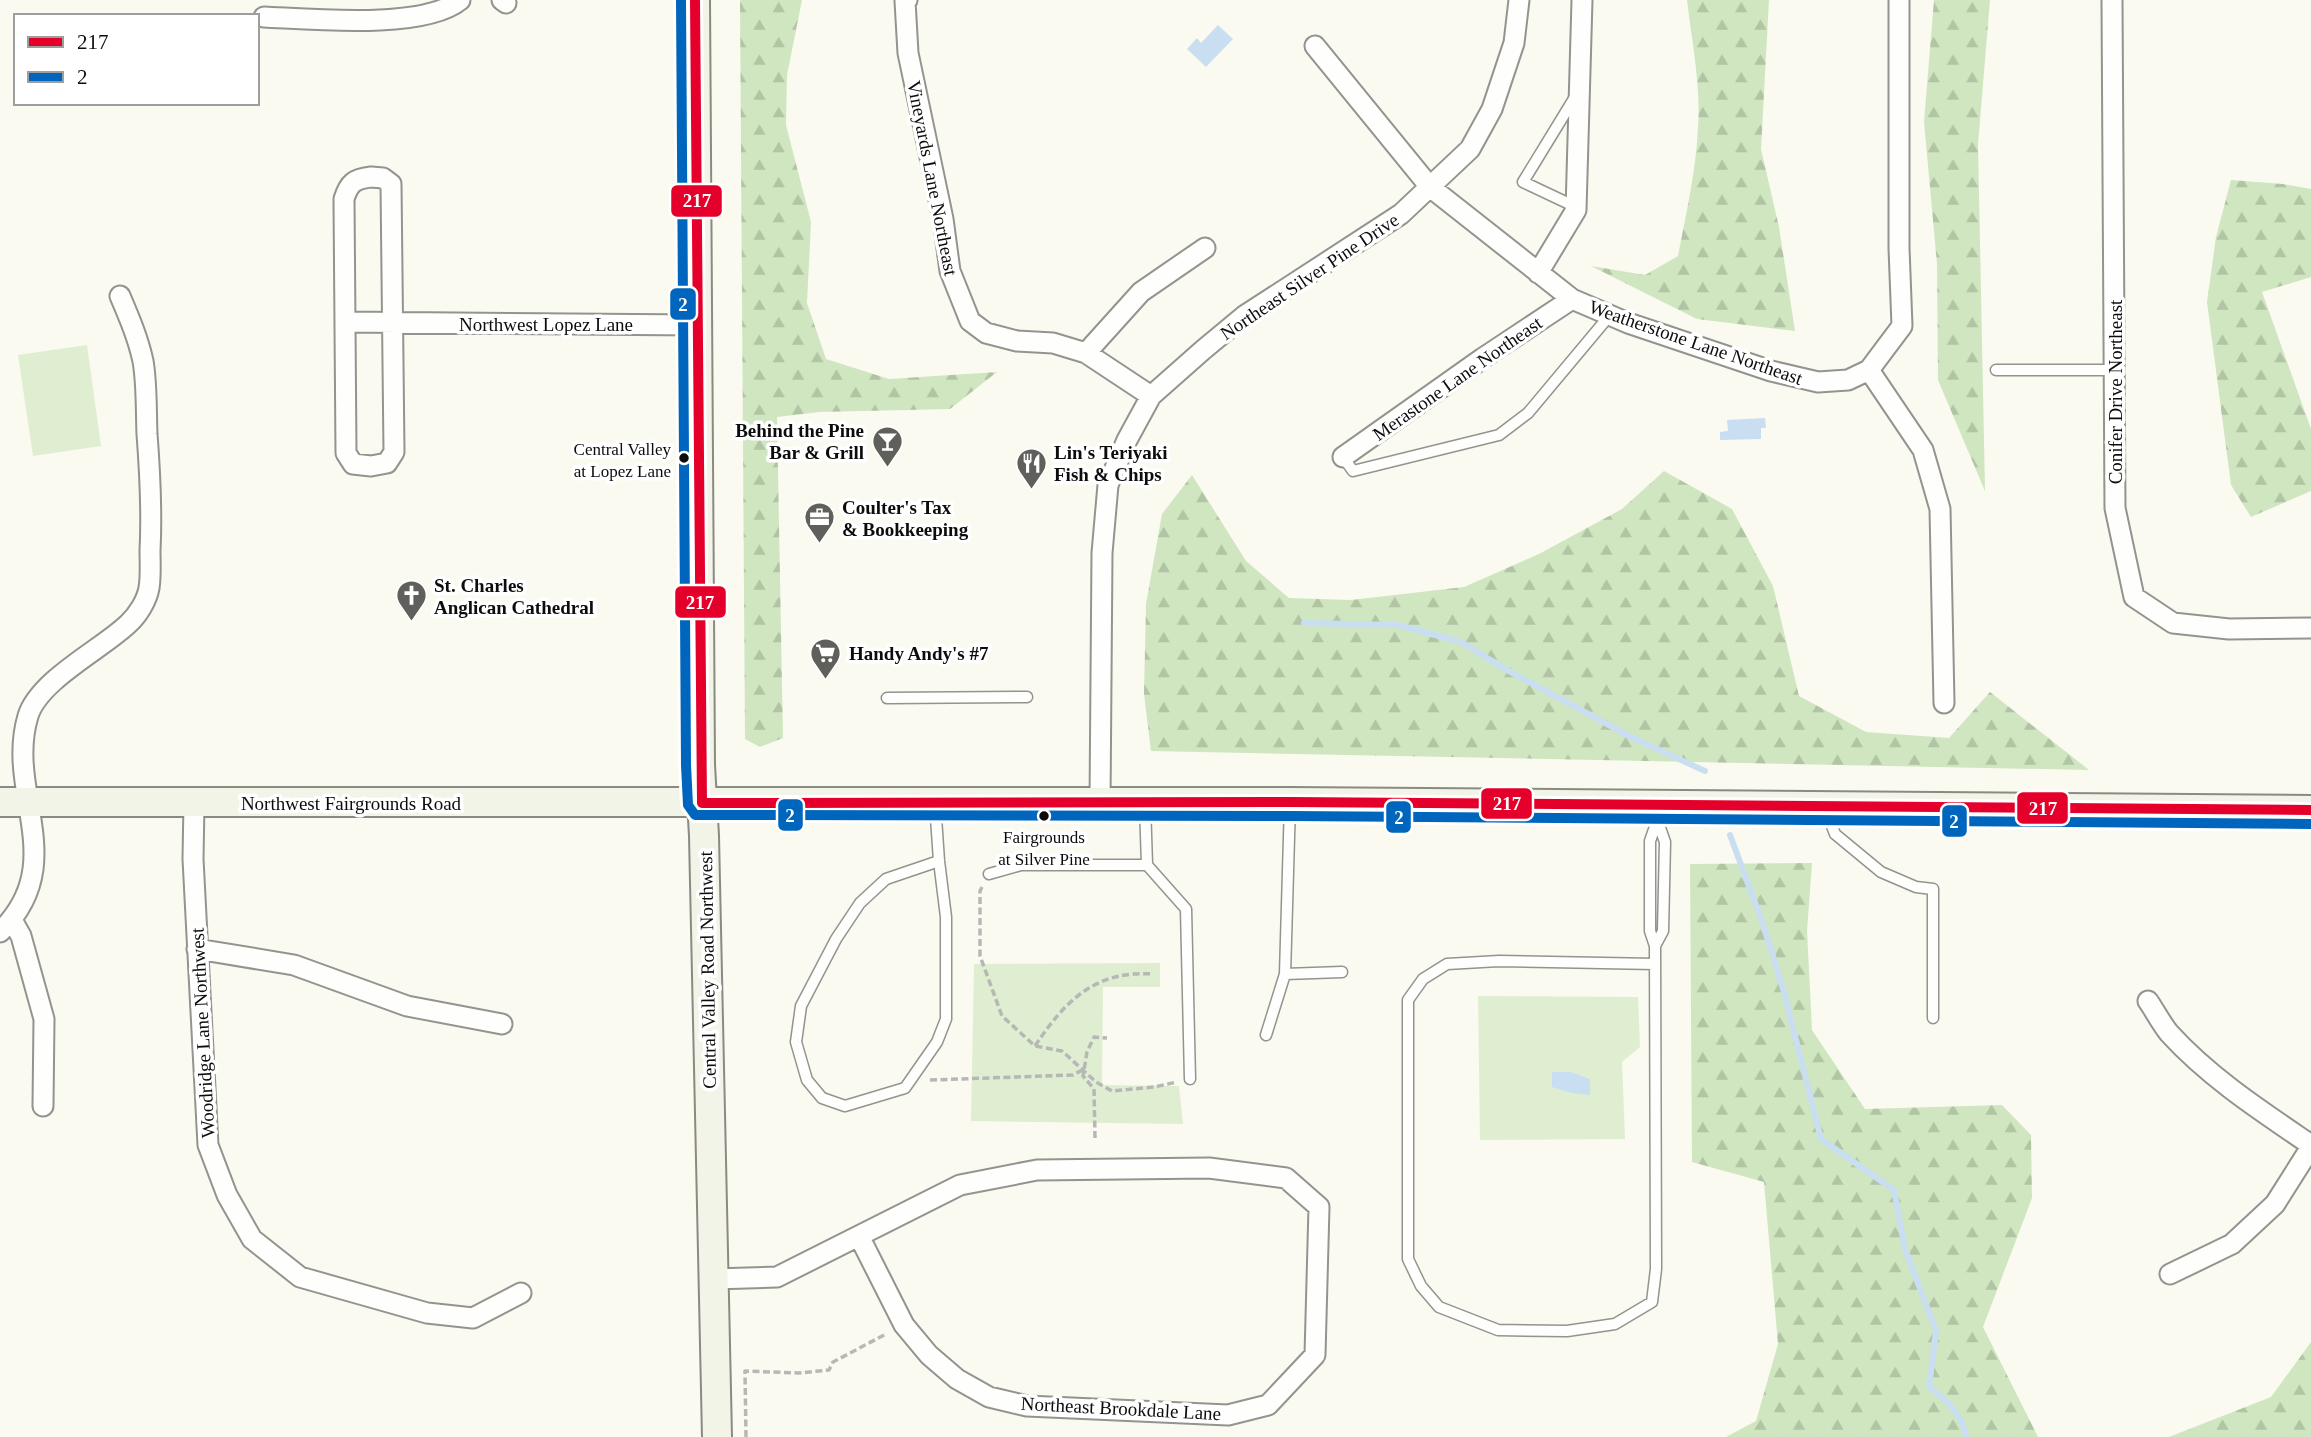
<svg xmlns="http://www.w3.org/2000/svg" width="2311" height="1437" font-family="'Times New Roman',serif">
<defs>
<pattern id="forest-firs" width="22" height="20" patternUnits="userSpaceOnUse" patternTransform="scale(1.75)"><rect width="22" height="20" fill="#cfe6c0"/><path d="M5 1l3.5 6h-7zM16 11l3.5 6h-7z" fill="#b1c4a4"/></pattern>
</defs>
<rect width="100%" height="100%" fill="#fafaf0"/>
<!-- green -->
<path fill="#dfeed1" d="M87,345L101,446L33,456L18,355Z
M1160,963V987H1103L1102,1085L1179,1086L1183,1124L971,1121L974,964Z
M1478,996L1638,997L1640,1047L1622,1062L1625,1139L1480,1140Z"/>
<!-- forest -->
<path fill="url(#forest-firs)" d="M740,0H802L787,75L786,125L811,222L807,303L826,359L889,379L997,372L950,409L819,412L777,417L783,738L760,747L745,739Z
M1687,0H1769L1761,149L1779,227L1795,331L1697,319L1591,266L1645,275L1678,256C1686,214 1696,171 1698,128C1701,86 1692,42 1687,0Z
M1934,0H1990L1978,144L1985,491L1938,380L1937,264L1924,122Z
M2231,180L2283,184L2311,189V277L2262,292L2311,429V491L2251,517L2231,485L2207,302L2216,237Z
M1664,471L1732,509L1773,586L1799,696L1866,732L1949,738L1990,692L2089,770L1151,751L1144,694L1146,604L1162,514L1192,475L1246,561L1289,598L1351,600L1464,587L1539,554L1622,509Z
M1812,863L1807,931L1812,1030L1865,1109L2002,1105L2031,1135L2032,1198L1983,1327L2038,1437H1726L1756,1421L1778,1344L1764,1182L1692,1162L1690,864Z
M2311,1342V1437H2169L2271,1397Z"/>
<!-- water -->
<path fill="#c9def1" d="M1218,25L1233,39L1206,67L1187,49L1197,38L1201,43Z
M1765,418L1766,428H1761V439L1720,440V432L1728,431L1727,420Z
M1552,1072H1571L1590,1079V1095L1571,1093L1552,1087Z"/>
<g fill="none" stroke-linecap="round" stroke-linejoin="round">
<!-- stream -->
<path stroke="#c9def1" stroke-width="6" d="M1304,623L1398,625L1461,642L1507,670L1631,737L1705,771
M1730,835L1763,924L1784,992L1821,1139L1894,1190L1905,1249L1936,1331L1929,1387C1946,1399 1963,1415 1966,1437"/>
<defs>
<path id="service" d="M1575,97L1523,182L1576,207
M1996,370H2115
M1343,457L1353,471L1499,435L1528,413L1610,315
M887,698L1027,697
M935,803L939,861L946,917V1019L937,1042L905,1088L845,1106L822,1098L807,1080L796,1042L801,1006L836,939L860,903L886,879L939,861
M1145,804L1147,865L1186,909L1190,1079
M1825,808L1835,834L1881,872L1916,887L1933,889V1018
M989,874L1021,865H1147
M1655,946L1663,931L1665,842L1658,822
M1655,964L1499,961L1447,964L1423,979L1408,1000V1259L1421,1286L1439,1307L1498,1330L1567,1331L1615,1324L1652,1302L1656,1269L1655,946L1650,931V841L1662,807
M1285,974L1342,972
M1266,1035L1285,974L1290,803"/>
<path id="minor" d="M502,0L506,3
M907,0L905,1L908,53L943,219L950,271L970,321L986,333L1017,341L1053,343L1086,353L1151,396
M2112,0L2115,508L2134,597L2173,623L2229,629L2311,628
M264,17C311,19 423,30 460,0
M1315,46L1430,187L1572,299L1628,323L1771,371L1818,382L1848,380L1869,370L1902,326L1899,248V0
M371,177L383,178L391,184L394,452L387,463L371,466L353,464L346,453L344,199C349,183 354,179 371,177Z
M1538,273L1576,210L1582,0
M345,322L698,325
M1086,353L1141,292L1205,248
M1869,370L1923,450L1940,509L1944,703
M1343,457L1483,358L1572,299
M194,803L193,859L208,1145L227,1195L252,1239L300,1277L427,1313L473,1318L521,1293
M1100,803L1102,553L1108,485L1127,440L1151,396L1203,350L1244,316L1401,214L1470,149L1492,109L1514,43L1519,0
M12,920L21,936L44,1019L43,1106
M0,932C71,862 5,793 28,716C39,680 102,649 128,624C138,615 147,600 149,588C151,576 150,563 150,551C152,512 150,473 147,434C146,410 147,384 143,361C138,338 129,317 120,296
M197,949L294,965L407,1006L502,1024
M2148,1001C2155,1011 2161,1023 2169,1033C2210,1078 2261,1111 2311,1145
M2170,1274L2232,1244L2275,1204L2311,1147
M713,1279L777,1277L960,1185L1037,1170L1209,1168L1286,1178L1319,1207L1315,1355L1268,1405L1228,1415L1027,1406L989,1397L957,1379L929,1355L904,1325L859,1236"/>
<path id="secondary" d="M695,0L700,765L704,836L717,1437
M0,802H1290L2311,810"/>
</defs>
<!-- service casing -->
<use href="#service" stroke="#93938f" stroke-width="13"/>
<!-- minor casing -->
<use href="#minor" stroke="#93938f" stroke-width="23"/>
<!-- secondary casing -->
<use href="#secondary" stroke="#8a8a85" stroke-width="32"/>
<!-- path -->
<path stroke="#b7b7b5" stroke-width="3.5" stroke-dasharray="7 3.5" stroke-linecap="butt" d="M982,887L980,891V956L1002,1016L1035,1046L1062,1051L1096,1082L1112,1091L1154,1087L1177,1082
M1035,1046C1065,1001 1095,970 1153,974
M930,1080L1073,1075L1084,1069
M1095,1138L1094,1089L1083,1076L1087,1052L1094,1037L1107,1038
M746,1437L745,1371L799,1373L829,1370L833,1362L886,1334"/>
<!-- service -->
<use href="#service" stroke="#fefefd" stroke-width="10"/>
<!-- minor -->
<use href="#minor" stroke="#fefefd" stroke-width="19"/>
<!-- secondary -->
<use href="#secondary" stroke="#f3f4e8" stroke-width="28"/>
<defs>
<path id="bus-1" d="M695,0L702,803
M702,803L1290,802L2311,810"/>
<path id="bus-2" d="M681,0L686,765L688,805L695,815L1290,816L2311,824"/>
</defs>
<!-- bus-1 casing -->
<use href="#bus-1" stroke="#fff" stroke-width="16"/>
<!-- bus-2 casing -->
<use href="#bus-2" stroke="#fff" stroke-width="16"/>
<!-- bus-1 -->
<use href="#bus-1" stroke="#e4002b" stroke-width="10"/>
<!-- bus-2 -->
<use href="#bus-2" stroke="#0065bd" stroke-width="10"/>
</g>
<!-- icons -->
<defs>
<symbol id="bar-pin" viewBox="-11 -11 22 30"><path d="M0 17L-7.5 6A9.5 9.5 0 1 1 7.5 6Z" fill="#5f5f5c" stroke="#fff"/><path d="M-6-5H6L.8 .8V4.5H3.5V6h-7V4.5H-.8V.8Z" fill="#fff"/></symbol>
<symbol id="restaurant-pin" viewBox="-11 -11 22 30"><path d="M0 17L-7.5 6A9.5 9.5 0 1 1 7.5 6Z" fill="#5f5f5c" stroke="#fff"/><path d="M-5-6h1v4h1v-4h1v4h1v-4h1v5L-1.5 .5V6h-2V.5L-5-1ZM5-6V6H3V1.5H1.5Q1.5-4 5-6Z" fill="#fff"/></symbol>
<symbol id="office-pin" viewBox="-11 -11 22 30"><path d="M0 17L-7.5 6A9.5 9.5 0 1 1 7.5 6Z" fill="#5f5f5c" stroke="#fff"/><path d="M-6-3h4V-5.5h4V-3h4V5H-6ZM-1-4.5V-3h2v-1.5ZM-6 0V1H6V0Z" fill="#fff"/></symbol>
<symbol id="church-pin" viewBox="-11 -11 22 30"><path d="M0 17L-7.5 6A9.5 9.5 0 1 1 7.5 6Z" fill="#5f5f5c" stroke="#fff"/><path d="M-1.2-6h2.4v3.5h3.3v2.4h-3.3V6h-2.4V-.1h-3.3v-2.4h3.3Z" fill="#fff"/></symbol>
<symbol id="supermarket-pin" viewBox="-11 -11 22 30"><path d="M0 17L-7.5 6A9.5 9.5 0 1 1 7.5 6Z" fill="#5f5f5c" stroke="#fff"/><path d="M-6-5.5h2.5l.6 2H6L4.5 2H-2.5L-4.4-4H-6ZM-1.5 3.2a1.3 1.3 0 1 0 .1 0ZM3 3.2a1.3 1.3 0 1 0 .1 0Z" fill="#fff"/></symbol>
</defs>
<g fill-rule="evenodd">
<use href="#bar-pin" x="870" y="424" width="35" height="47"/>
<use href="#restaurant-pin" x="1014" y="446" width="35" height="47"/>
<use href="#office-pin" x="802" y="500" width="35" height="47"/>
<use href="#church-pin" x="394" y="578" width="35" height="47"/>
<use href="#supermarket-pin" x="808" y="636" width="35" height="47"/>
</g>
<!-- markers -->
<g fill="#0c0c0c" stroke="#fff" stroke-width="2.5">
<circle cx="684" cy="458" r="6"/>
<circle cx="1044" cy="816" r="6"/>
</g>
<g text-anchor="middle" stroke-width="7" stroke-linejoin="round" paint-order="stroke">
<!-- bus labels -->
<g font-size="17" fill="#0c0c0c" stroke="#fff" text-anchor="end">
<text x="671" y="455">Central Valley<tspan x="671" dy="22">at Lopez Lane</tspan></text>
<text x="1044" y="843" text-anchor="middle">Fairgrounds<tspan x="1044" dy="22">at Silver Pine</tspan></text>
</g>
<!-- street labels -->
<g font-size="19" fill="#0c0c0c" stroke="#fff">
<text transform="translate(933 178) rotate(79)" y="7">Vineyards Lane Northeast</text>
<text transform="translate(1309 276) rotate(-34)" y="7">Northeast Silver Pine Drive</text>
<text x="546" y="331">Northwest Lopez Lane</text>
<text transform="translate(1696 342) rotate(19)" y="7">Weatherstone Lane Northeast</text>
<text transform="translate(1457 378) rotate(-35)" y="7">Merastone Lane Northeast</text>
<text transform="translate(2115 392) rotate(-90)" y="7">Conifer Drive Northeast</text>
<text x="351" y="810">Northwest Fairgrounds Road</text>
<text transform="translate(707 970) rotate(-91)" y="7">Central Valley Road Northwest</text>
<text transform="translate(202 1033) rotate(-93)" y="7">Woodridge Lane Northwest</text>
<text transform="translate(1121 1408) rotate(3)" y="7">Northeast Brookdale Lane</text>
</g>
<!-- poi labels -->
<g font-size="19" font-weight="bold" fill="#0c0c0c" stroke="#fff" text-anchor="start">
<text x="864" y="437" text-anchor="end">Behind the Pine<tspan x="864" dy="22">Bar &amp; Grill</tspan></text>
<text x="1054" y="459">Lin's Teriyaki<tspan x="1054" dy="22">Fish &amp; Chips</tspan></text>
<text x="842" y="514">Coulter's Tax<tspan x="842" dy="22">&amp; Bookkeeping</tspan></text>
<text x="434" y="592">St. Charles<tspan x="434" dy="22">Anglican Cathedral</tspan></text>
<text x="849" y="660">Handy Andy's #7</text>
</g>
</g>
<g stroke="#fff" stroke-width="2.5">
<rect x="670" y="184" width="53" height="34" rx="7" fill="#e4002b"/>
<rect x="669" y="287" width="28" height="34" rx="7" fill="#0065bd"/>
<rect x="674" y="585" width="53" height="34" rx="7" fill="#e4002b"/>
<rect x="1480" y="787" width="53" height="33" rx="7" fill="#e4002b"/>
<rect x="2016" y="791" width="53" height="34" rx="7" fill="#e4002b"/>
<rect x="777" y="798" width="27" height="34" rx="7" fill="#0065bd"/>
<rect x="1385" y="800" width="27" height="34" rx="7" fill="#0065bd"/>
<rect x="1941" y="804" width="27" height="34" rx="7" fill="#0065bd"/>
</g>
<g font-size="19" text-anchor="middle" font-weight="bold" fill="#fff">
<text x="697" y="207">217</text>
<text x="683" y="311">2</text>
<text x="700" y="609">217</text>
<text x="1507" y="810">217</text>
<text x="2043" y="815">217</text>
<text x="790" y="822">2</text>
<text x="1399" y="824">2</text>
<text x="1954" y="828">2</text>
</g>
<!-- legend -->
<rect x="14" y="14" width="245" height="91" fill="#ffffff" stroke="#9e9e9e" stroke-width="2"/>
<rect x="28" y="37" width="35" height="10" fill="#e4002b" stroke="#9e9e9e" stroke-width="2"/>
<text x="77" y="49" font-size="21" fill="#0c0c0c">217</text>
<rect x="28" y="72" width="35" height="10" fill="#0065bd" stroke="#9e9e9e" stroke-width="2"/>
<text x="77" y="84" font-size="21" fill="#0c0c0c">2</text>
</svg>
